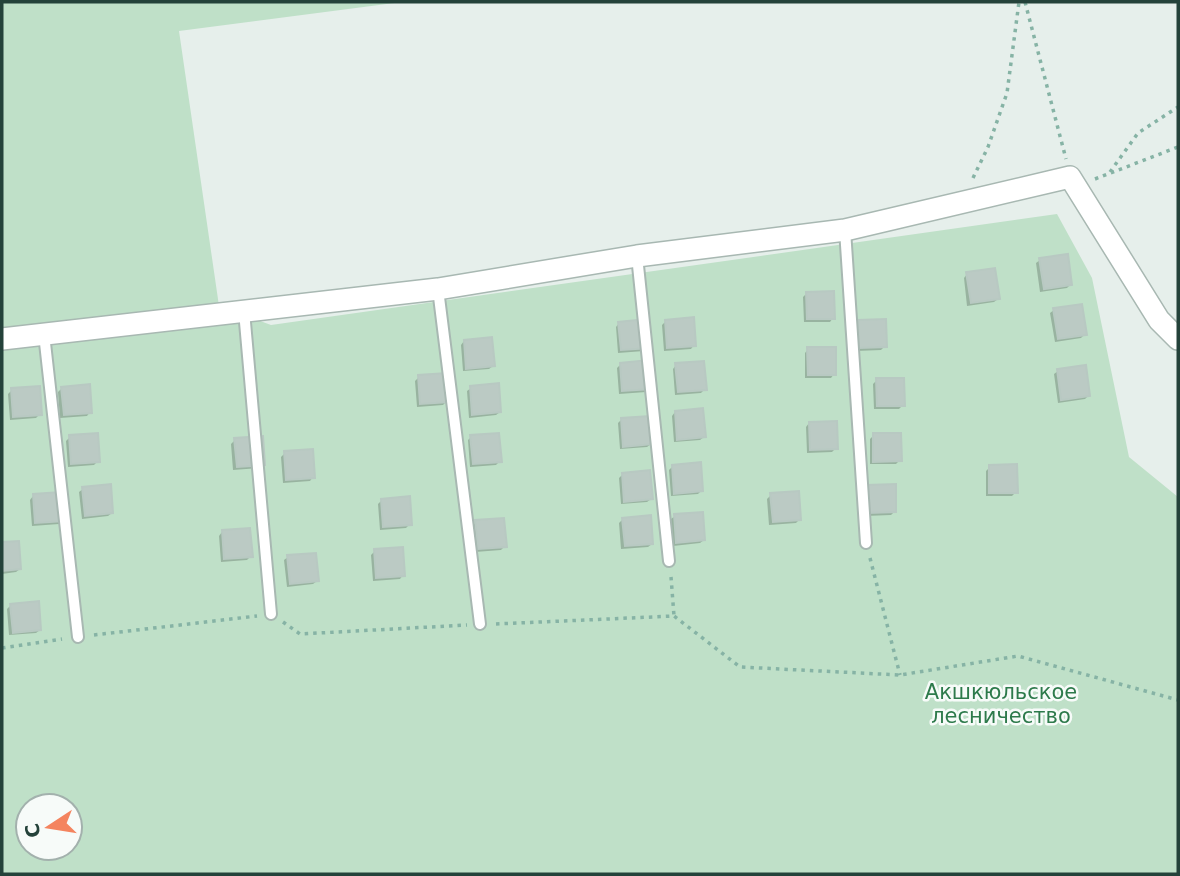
<svg xmlns="http://www.w3.org/2000/svg" width="1180" height="876" font-family="'DejaVu Sans',sans-serif">
<rect width="100%" height="100%" fill="#e6efeb"/>
<!-- green -->
<path fill="#bfe0c8" fill-rule="evenodd" d="M2,2H402L179,31L219,306L271,325L1057,214L1092,278L1129,457L1178,497V874H2ZM28,806H70V848H28Z"/>
<!-- shadow -->
<path fill="#0003" d="M1040,260L1071,284L1067,288L1040,292L1036,263Z
M967,274L998,299L994,302L967,306L964,278Z
M807,293L833,318L830,322H804L803,297Z
M1054,310L1085,334L1081,338L1055,342L1050,313Z
M666,321L694,345L691,349L664,351L662,325Z
M859,321L885,346L881,350L856,351L855,325Z
M619,323L644,351L618,353L616,327Z
M464,341L493,366L489,369L463,371L461,345Z
M808,349L834,374L831,378H805V353Z
M621,364L649,388L646,392L619,394L617,368Z
M676,365L705,389L701,393L675,395L673,369Z
M1058,371L1088,396L1085,399L1058,403L1054,374Z
M419,377L447,401L443,405L417,407L415,381Z
M877,380L903,405L899,409H874L873,384Z
M62,388L90,412L87,416L60,418L58,392Z
M471,388L500,412L496,415L469,418L467,391Z
M12,390L40,414L36,418L10,420L8,394Z
M675,412L704,437L700,440L674,442L672,416Z
M622,419L651,444L647,447L620,449L618,423Z
M809,423L836,448L832,452L807,453L806,427Z
M874,435L900,460L896,464H870V439Z
M70,437L98,461L94,465L68,467L66,441Z
M471,437L500,461L496,465L470,467L468,440Z
M235,440L260,468L233,470L231,444Z
M285,453L313,477L310,481L283,483L281,457Z
M673,466L702,490L698,494L671,496L669,470Z
M990,467L1016,492L1012,496H986V471Z
M622,475L651,499L647,502L621,504L619,478Z
M83,489L112,513L108,516L82,519L79,492Z
M864,490L894,512L891,515L865,516Z
M771,495L800,519L796,523L769,525L767,499Z
M33,496L62,520L59,524L32,526L30,500Z
M382,500L410,524L406,528L380,530L378,504Z
M675,516L704,540L700,543L673,546L671,519Z
M623,519L652,544L648,547L621,549L619,523Z
M476,522L505,546L501,550L475,552L473,526Z
M222,532L251,556L247,560L221,562L219,536Z
M18,542L20,569L16,572L2,574V544Z
M375,551L403,575L400,579L373,581L371,555Z
M288,557L317,581L313,584L287,587L284,560Z
M11,605L40,630L36,633L9,635L7,609Z"/>
<!-- building -->
<path fill="#bbcac4" stroke="#b8c9c2" stroke-width="2" d="M1068,254L1072,285L1044,289L1039,258Z
M995,268L1000,299L971,303L966,272Z
M834,291L835,319H807L806,292Z
M1082,304L1087,335L1058,339L1053,308Z
M694,317L696,346L667,348L665,320Z
M647,319L650,348L621,350L618,322Z
M886,319L887,347L859,348L858,320Z
M492,337L495,366L466,369L464,340Z
M807,347H836V375H808Z
M649,360L651,389L622,391L620,363Z
M704,361L707,390L678,392L675,363Z
M1086,365L1090,396L1061,400L1057,369Z
M447,373L449,402L420,404L418,375Z
M876,378H904L905,406H877Z
M499,383L501,412L472,415L470,386Z
M90,384L92,413L64,415L61,387Z
M40,386L42,415L13,417L11,388Z
M703,408L706,437L677,440L675,411Z
M650,416L652,444L623,447L621,418Z
M837,421L838,449L810,450L809,422Z
M98,433L100,462L71,464L69,435Z
M499,433L502,462L473,464L470,435Z
M873,433H901L902,461L873,462Z
M263,436L265,465L237,467L234,438Z
M313,449L315,478L286,480L284,451Z
M701,462L703,491L674,494L672,465Z
M1017,464L1018,493H989V465Z
M650,470L653,499L624,502L622,473Z
M111,484L113,513L85,516L82,487Z
M896,484V512L868,513L867,485Z
M799,491L801,520L773,522L770,493Z
M61,492L64,521L35,523L33,494Z
M410,496L412,525L383,527L381,499Z
M703,512L705,540L676,543L674,514Z
M651,515L653,544L625,546L622,518Z
M504,518L507,547L478,549L475,520Z
M250,528L253,557L224,559L222,530Z
M19,541L21,569L2,571V542Z
M403,547L405,576L376,578L374,549Z
M316,553L319,581L290,584L287,555Z
M39,601L41,630L13,633L10,604Z"/>
<g fill="none" stroke-linecap="round" stroke-linejoin="round">
<defs>
<path id="service" d="M845,230L866,543
M637,256L669,561
M438,289L480,624
M244,311L271,614
M44,334L78,637"/>
<path id="minor" d="M2,339L438,289L637,256L845,230L1070,177L1159,320L1178,339"/>
</defs>
<!-- service casing -->
<use href="#service" stroke="#a8b8b2" stroke-width="14"/>
<!-- minor casing -->
<use href="#minor" stroke="#a8b8b2" stroke-width="24"/>
<!-- path -->
<path stroke="#86b3a5" stroke-width="3.5" stroke-dasharray="3.5 5" stroke-linecap="butt" d="M1025,2L1066,159
M1110,172L1138,133L1178,107
M973,178L988,147L1007,93L1019,2
M1095,179L1178,147
M870,558L900,675
M671,577L674,616
M283,622L300,634L467,625
M496,624L674,616L740,667L900,675L1018,656L1178,700
M94,635L257,616
M2,648L62,639"/>
<!-- service -->
<use href="#service" stroke="#fff" stroke-width="10"/>
<!-- minor -->
<use href="#minor" stroke="#fff" stroke-width="21"/>
</g>
<g text-anchor="middle" stroke-width="5" stroke-linejoin="round" paint-order="stroke">
<!-- park labels -->
<g font-size="21" fill="#2d7a4b" stroke="#f7fbf9">
<text x="1001" y="699">Акшкюльское<tspan x="1001" dy="24">лесничество</tspan></text>
</g>
</g>
<!-- border -->
<rect width="1180" height="876" fill="none" stroke="#24423a" stroke-width="7"/>
<!-- north arrow -->
<g transform="translate(49 827) rotate(258)"><circle r="33" fill="#f7fbf9" stroke="#a3b1ad" stroke-width="2"/>
<path d="M0-5L12 26L0 18L-12 26Z" fill="#f4845f"/>
<text y="-10" font-size="19" font-weight="bold" text-anchor="middle" fill="#24423a">С</text>
</g>
</svg>
